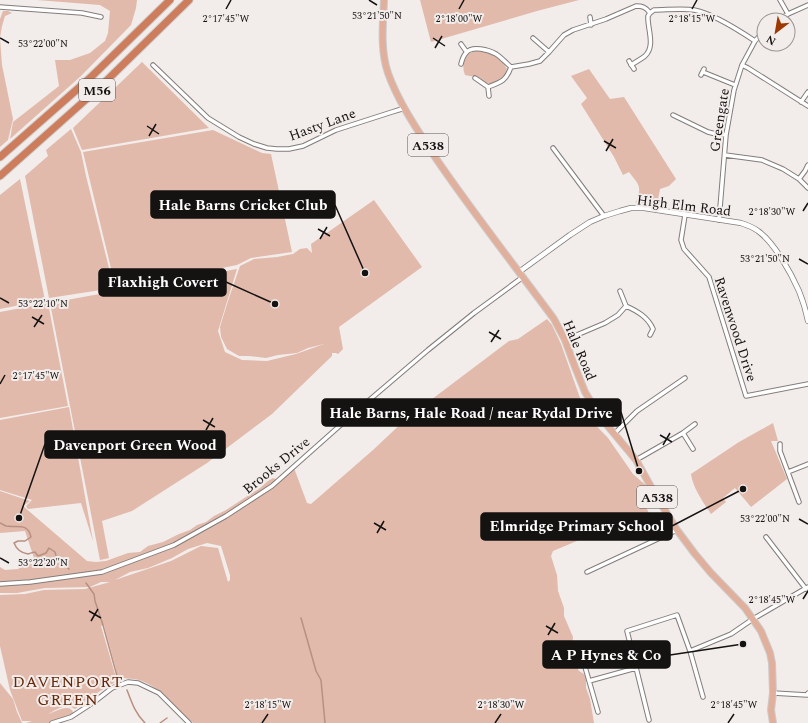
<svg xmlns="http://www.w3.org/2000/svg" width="808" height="723" font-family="Spectral,serif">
<rect width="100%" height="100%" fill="#f2ecea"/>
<!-- green -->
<path fill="#e1baab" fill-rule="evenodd" d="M37,0H137L136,8L131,25L81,76L10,139L13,122L59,86L55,60H70L90,53L105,41L108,33L110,11L100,5Z
M420,0H579L537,11L431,42Z
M3,11H8L12,13L5,16L2,26L0,38L2,65L13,119L8,140L0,147V19Z
M476,51C489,52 501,57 507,69L504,78L490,84L483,82L480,78L465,75C461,65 464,53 476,51Z
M142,62L209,128L82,150L73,128Z
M589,69L610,99L624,97L676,179L669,186L660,189L657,205L635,204C643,187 639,185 629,172L623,175L614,157L581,104L587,98L571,76Z
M71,129L81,152L86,176L114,288L49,298L25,176L48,156L46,150Z
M213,130L262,153L271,154L292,252L251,258L237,265L116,289L83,152Z
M20,179L45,300L0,309V195Z
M374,200L422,267L339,327L343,349L338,354L336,353H332V356L272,414L207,463L132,511L102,521L109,558L100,560L50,303L237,269L218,331L225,352L242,360L267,361L296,354L324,344L308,348L297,353L278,355L266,358L249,356H239L227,349L221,337L220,327L228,301L240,266L254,259L277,257L293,254L300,249L307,248L312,253L311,244Z
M48,303L68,406L0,418V312Z
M547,319L552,325L561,344L586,415L608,438L633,474L649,488L639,493L649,513L603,530L553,551L551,556L557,575L558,591L564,608V616L573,637L572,645L576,665L579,671L584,674L586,679V688L590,699L594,723H193C176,709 161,687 139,680C132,678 124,679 117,677L116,669L104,625L101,626L117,681L100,691L75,709C64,703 58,709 48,714C56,712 71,701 74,715L52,723H26L32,721H22L10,690L0,646V595L25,594L44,590L85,589L110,582H101L90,587L45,588L17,593H0V567L5,570L18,569L25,564H36L25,531L0,533V491L30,501L23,506L87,561L96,562L106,561L128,553L140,552L148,546L163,542L179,534L190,530L197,525L206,522L214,516L226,510L260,488L268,481L273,478L278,480L294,468L307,503L311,504L373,450L407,418L509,341L518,339ZM207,543L221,546L230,575V580L228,582L218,548L201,546L171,561L115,580L130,572L148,568L172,558L188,549Z
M69,407L93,541L81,503L28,509L26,506L32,500L0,490V420Z
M773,423L778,441H771L787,479L751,507L735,488L723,498L726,502L711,514C703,502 693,488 691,474L739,442Z
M0,683L13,699L17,712L22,723H0Z"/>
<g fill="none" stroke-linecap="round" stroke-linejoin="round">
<!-- stream -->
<path stroke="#b99080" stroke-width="1.5" d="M0,523C2,524 4,525 6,526C16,528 28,522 31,537L25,541H18L14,543C16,548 21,553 28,554C28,554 34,552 35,552L38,556L46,553L49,548L55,552L57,560L69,569
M86,583L94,594L95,601L103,625L117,676
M301,618L307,639L316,671L321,680L325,723
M127,690C132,703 135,713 145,723
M160,723L167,718"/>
<defs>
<path id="minor" d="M780,0L788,14
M0,7L82,13L101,17
M590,17L591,25
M779,20L788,14L808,5
M533,38L549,52
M461,44L466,51
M629,61L634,69
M461,64C462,60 463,56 466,53C472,45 489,50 496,54C502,58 506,63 511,67L529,64L540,61L549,52L564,35L573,30L606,19L636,6C642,6 646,7 650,13
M153,65L208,118L239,137L254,144L267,148L277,149H289L303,146L336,130L392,112L405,108
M631,65C636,62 641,59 645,56C656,46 647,28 648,16L650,13L654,10C666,10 683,8 694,10C712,13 740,31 755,41
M742,65L748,68L808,106
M703,72L735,85
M701,75L704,69
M475,78L478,80L488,87C501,82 506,81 511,67
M488,87L489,96
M801,102L808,92
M673,115L708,132L716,134L726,135
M553,148L604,216
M725,155L762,160L783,169L799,179L808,188
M799,179L805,171L808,165
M685,215L681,240L684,249L709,277L746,396L808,384
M719,220L726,135L734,90L742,65L755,41L764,31
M620,291L626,306
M565,340L605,323L618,315L626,306C637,311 648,317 653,329L650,335
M683,433L693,449
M614,434L637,411L685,378
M780,444V451L799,502
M636,460L683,433L695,424
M788,472L808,464
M766,537L806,589
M587,572L677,530
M0,584L30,582L102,572L174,545L226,516L272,486L353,414L428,350L474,313L523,277
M579,646L598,712
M690,651L731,634L753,619L808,587
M589,681L636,668
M773,693L807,695L808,693
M649,720L627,631L677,615L690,651L703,697
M52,723L71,717L94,702L112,688L128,682L138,683L159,693L189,723"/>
<path id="tertiary" d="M519,272L570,235L590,222L604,216L620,211L631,208H644L741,223C747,225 753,227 758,231C774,242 791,273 799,291C803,301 806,311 808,321"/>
<path id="primary" d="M384,0C383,24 380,50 388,73C399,104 419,132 437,160C474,214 515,266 554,319L565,340L575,367L585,392L594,407L602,419L636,460L655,494L677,530L695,554L711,573L745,608L761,631L770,653L772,663L773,693L771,710L773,723"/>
<path id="motorway" d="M0,157L90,78L170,0
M0,176L100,87L189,0"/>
</defs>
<!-- minor casing -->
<use href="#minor" stroke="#827d7b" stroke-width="5.5"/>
<!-- tertiary casing -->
<use href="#tertiary" stroke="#827d7b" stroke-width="6"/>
<!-- primary casing -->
<use href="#primary" stroke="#cccbcb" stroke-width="8"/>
<!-- motorway casing -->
<use href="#motorway" stroke="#cccbcb" stroke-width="9"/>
<!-- minor -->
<use href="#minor" stroke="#fff" stroke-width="3.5"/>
<!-- tertiary -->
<use href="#tertiary" stroke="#fff" stroke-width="4.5"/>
<!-- primary -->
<use href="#primary" stroke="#e1b09d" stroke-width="6"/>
<!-- motorway -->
<use href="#motorway" stroke="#cd7c5c" stroke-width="7"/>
</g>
<!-- ticks -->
<path fill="none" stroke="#151312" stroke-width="1.5" d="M369,0L377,5M226,9L231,0M459,9L464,0M692,9L697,0M0,38L9,43M433,38L445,46M435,48L442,36M147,126L159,134M149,136L156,124M604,141L616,148M606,151L613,139M803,211L808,203M318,229L330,236M320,239L327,227M799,259L808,264M0,298L9,303M32,317L44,324M34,327L42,315M489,332L501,339M491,342L499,330M0,384L5,375M203,420L215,427M206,430L213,418M660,435L672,442M663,445L670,433M799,519L808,524M374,523L386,530M377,533L384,521M0,558L9,563M803,599L808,591M89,611L101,618M91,621L98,609M546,626L558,633M548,635L555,623M262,723L268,714M495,723L501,714M728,723L734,714"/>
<g text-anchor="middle" stroke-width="4" stroke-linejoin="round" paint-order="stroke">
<!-- shield labels -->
<g fill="#f2ecea" stroke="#575453" stroke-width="1">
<rect x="79" y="79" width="36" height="22" rx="3"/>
<rect x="408" y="134" width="40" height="22" rx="3"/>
<rect x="637" y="486" width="40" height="22" rx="3"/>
</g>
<g font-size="13" font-weight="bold" fill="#151312">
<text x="97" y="95">M56</text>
<text x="428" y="150">A538</text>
<text x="657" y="502">A538</text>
</g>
<!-- street labels -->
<g font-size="14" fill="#151312" stroke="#f2ecea">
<text transform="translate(719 120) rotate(-81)" y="5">Greengate</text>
<text transform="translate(322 124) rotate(-20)" y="5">Hasty Lane</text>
<text transform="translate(684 205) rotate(7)" y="5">High Elm Road</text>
<text transform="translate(736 329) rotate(72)" y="5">Ravenwood Drive</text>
<text transform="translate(580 350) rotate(67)" y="5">Hale Road</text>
<text transform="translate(276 465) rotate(-39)" y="5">Brooks Drive</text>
</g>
<!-- quarter labels -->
<g font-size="16" letter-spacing="1" fill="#662708" stroke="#f2ecea">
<text x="68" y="687">DAVENPORT<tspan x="68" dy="18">GREEN</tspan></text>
</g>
</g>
<g font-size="10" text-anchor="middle" fill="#151312" stroke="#f2ecea" stroke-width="4" stroke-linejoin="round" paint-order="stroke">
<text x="377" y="19">53°21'50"N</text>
<text x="226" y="22">2°17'45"W</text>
<text x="459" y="22">2°18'00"W</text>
<text x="692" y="22">2°18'15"W</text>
<text x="43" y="47">53°22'00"N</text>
<text x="772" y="215">2°18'30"W</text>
<text x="765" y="262">53°21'50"N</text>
<text x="43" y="307">53°22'10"N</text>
<text x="36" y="379">2°17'45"W</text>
<text x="765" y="522">53°22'00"N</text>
<text x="43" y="566">53°22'20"N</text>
<text x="772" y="603">2°18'45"W</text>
<text x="268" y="708">2°18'15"W</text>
<text x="501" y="708">2°18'30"W</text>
<text x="734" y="708">2°18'45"W</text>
</g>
<!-- callouts -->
<path fill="none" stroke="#151312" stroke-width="1.5" d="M365 273L335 205M275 304L226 282M639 471L621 412M19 518L45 444M743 489L672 526M743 644L670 655"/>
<g fill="#151312" stroke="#f2ecea" stroke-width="1.5">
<circle cx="365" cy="273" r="4"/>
<circle cx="275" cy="304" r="4"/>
<circle cx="639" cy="471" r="4"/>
<circle cx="19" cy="518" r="4"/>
<circle cx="743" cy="489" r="4"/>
<circle cx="743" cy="644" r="4"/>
</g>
<g fill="#151312" stroke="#151312" stroke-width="1.5">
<rect x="151" y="191" width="184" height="27" rx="4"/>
<rect x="99" y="269" width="127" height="27" rx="4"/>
<rect x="322" y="399" width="299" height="27" rx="4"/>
<rect x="45" y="431" width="180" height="27" rx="4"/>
<rect x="481" y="513" width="191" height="27" rx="4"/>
<rect x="543" y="641" width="127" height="27" rx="4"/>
</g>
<g font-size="15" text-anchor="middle" font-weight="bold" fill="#fff">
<text x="243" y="210">Hale Barns Cricket Club</text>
<text x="163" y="287">Flaxhigh Covert</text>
<text x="471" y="418">Hale Barns, Hale Road / near Rydal Drive</text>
<text x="135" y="450">Davenport Green Wood</text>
<text x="577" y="531">Elmridge Primary School</text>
<text x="606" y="660">A P Hynes &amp; Co</text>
</g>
<!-- north arrow -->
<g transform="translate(776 32) rotate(211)"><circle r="19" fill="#f2ecea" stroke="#9a9594"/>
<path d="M0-3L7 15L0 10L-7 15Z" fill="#9c3800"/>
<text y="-6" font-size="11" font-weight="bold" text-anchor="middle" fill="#151312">N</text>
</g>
</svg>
